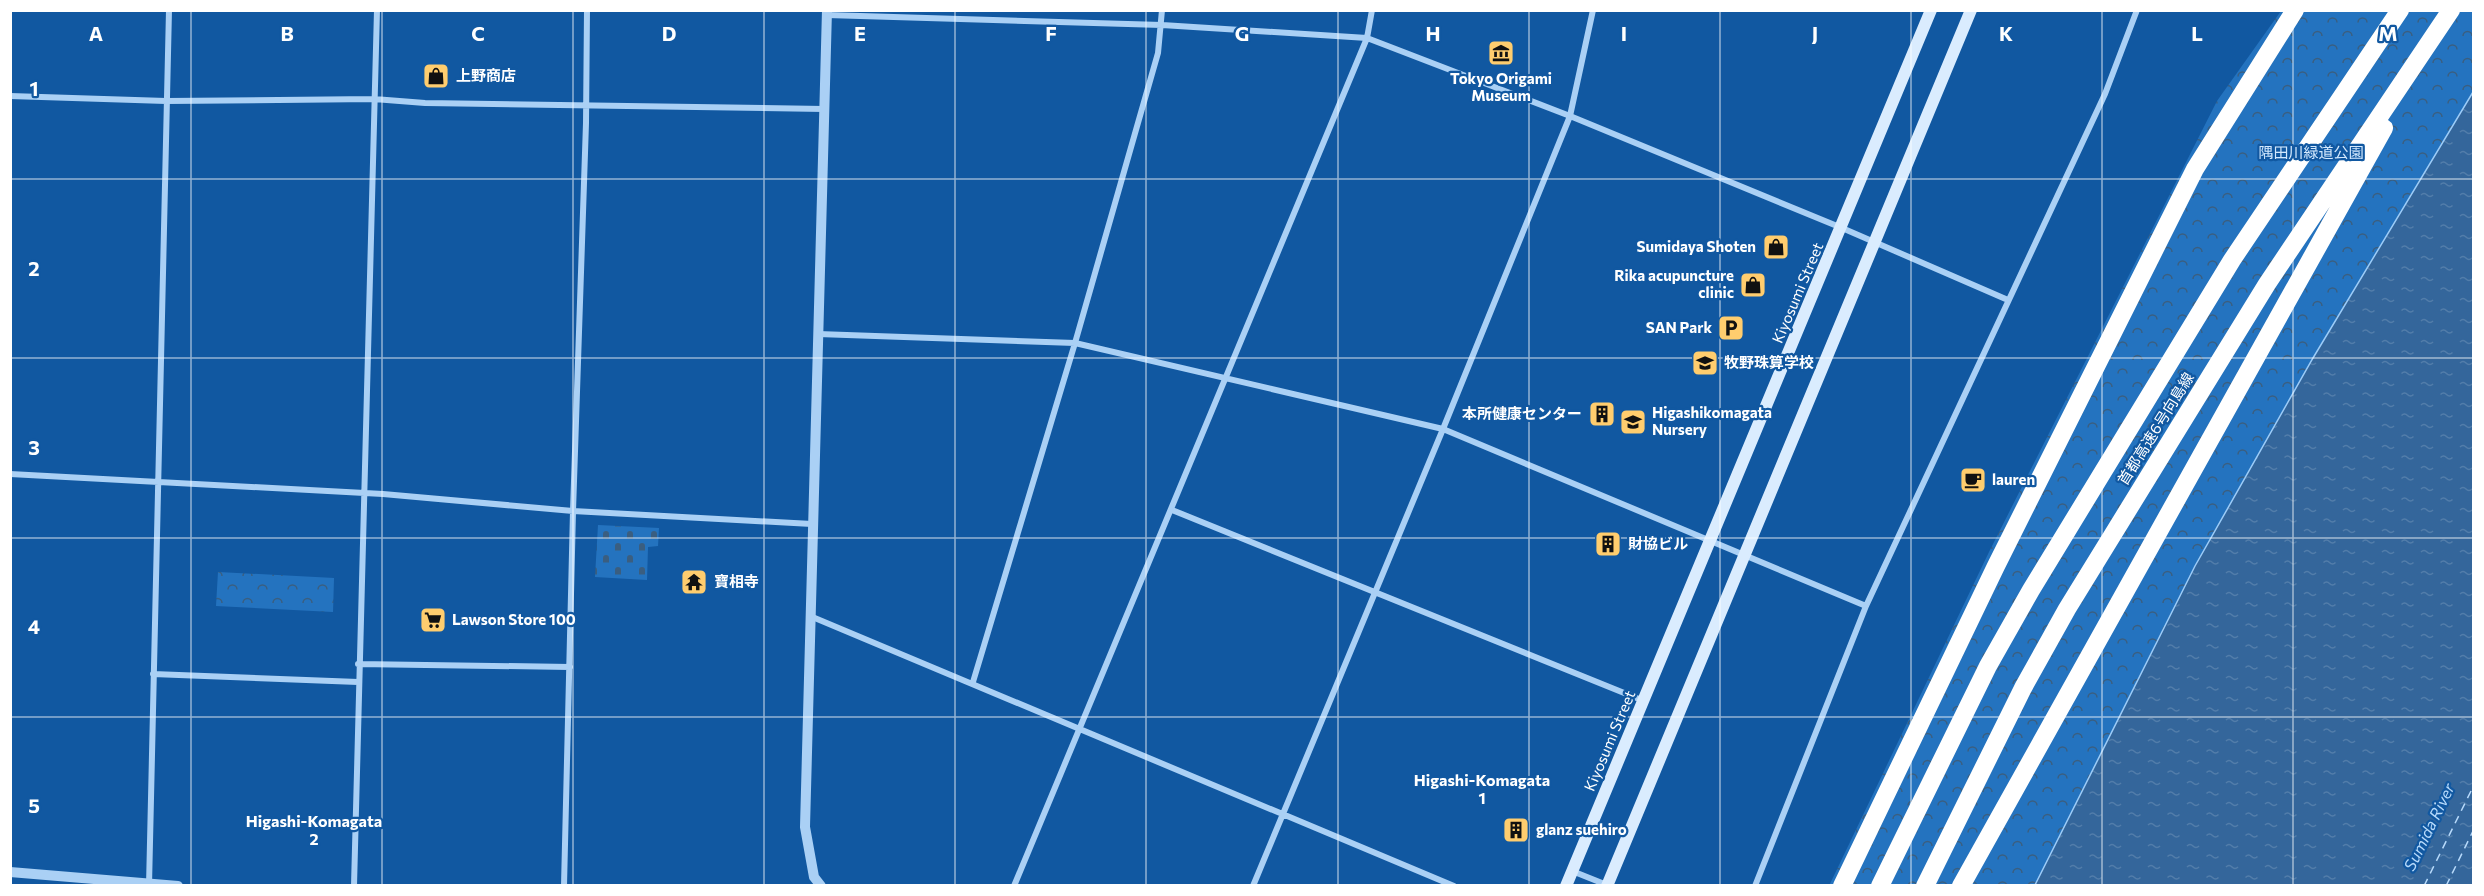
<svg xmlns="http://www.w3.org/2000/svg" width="2484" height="896" font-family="Commissioner,'Noto Sans JP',sans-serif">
<defs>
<pattern id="forest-crowns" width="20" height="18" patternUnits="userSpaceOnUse" patternTransform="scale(1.5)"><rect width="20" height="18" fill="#2473bf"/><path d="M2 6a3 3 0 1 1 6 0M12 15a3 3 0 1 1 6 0" fill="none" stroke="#3a5e80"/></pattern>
<pattern id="cemetery-stones" width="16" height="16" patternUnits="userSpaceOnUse" patternTransform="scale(1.5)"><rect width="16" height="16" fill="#2473bf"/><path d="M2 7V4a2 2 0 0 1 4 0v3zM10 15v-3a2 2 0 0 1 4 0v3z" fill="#3a5e80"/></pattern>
<pattern id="water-ripples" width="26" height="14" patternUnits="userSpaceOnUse" patternTransform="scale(1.5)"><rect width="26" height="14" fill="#34669b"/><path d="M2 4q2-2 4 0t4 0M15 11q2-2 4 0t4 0" fill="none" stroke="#527daa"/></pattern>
</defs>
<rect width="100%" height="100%" fill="#1158a1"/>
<!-- forest -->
<path fill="url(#forest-crowns)" d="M2281,11H2473V92L2313,358L2195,566L2035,885L1829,886L1989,552L2217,101Z
M218,572L334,578L333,612L216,606Z"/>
<!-- cemetery -->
<path fill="url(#cemetery-stones)" d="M598,525L659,528L658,546L648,547L647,580L595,577Z"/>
<!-- water -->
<path fill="url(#water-ripples)" stroke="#9cccf8" stroke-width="1.5" d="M2473,92V885H2035L2195,566L2313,358Z"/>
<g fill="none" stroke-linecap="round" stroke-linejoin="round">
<!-- ferry -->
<path stroke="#b7dafb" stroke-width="1.5" stroke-dasharray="8 6" stroke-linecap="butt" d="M2424,886L2474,785
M2446,886L2474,829
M2473,886L2474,884"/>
<!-- minor -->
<path stroke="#aad0f5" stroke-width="6" d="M827,15L1162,25L1367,38L1570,116L1842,228L2008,300
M10,96L166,101L374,99L425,103L824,109
M818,334L1075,343L1443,429L1866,606
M10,474L383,494L573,511L812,524
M1172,510L1644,701
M810,616L1454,886
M358,664L570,667
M153,674L358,682
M973,682L1075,343L1158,53L1162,10
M1572,871L1607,885
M149,886L169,10
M354,886L377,10
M564,886L573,511L586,123L587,10
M1014,886L1367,38L1372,10
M1253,886L1443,429L1570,116L1593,10
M1755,886L1866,606L2105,94L2137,10"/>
<!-- tertiary -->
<path stroke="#aad0f5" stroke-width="10" d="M10,872L178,886
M821,886L814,877L805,827L827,10"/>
<!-- secondary -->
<path stroke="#daecfe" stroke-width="12" d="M1566,886L1931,10
M1607,886L1971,10"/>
<!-- motorway -->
<path stroke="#fff" stroke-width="18" d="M1842,886L1996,566L2195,169L2295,10
M1880,886L1988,666L2031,590L2232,260L2400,10
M1925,886L2023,688L2067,609L2267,284L2451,10
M1961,886L2384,128"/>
</g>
<!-- grid -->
<path fill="none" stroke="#fff" stroke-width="1.5" stroke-opacity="0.55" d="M191,10V886M382,10V886M573,10V886M764,10V886M955,10V886M1146,10V886M1338,10V886M1529,10V886M1720,10V886M1911,10V886M2102,10V886M2293,10V886M10,179H2474M10,358H2474M10,538H2474M10,717H2474"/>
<!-- icons -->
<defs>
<symbol id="museum-square" viewBox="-11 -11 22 22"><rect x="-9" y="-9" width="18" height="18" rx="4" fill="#ffcd6e" stroke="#1158a1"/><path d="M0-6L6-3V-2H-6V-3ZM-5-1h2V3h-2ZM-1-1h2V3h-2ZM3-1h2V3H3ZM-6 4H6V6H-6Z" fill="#111"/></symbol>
<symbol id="shop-square" viewBox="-11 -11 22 22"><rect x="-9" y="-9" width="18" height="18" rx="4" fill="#ffcd6e" stroke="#1158a1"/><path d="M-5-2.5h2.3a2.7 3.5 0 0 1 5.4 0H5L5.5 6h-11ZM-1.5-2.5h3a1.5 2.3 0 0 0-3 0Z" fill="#111"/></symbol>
<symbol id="parking-square" viewBox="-11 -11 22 22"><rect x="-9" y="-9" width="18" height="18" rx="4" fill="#ffcd6e" stroke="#1158a1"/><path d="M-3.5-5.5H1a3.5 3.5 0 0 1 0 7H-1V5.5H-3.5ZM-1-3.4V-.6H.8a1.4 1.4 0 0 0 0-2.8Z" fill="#111"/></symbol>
<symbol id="school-square" viewBox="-11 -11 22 22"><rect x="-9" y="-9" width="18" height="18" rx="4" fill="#ffcd6e" stroke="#1158a1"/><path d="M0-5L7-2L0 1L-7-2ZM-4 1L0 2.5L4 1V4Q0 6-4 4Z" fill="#111"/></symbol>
<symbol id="building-square" viewBox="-11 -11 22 22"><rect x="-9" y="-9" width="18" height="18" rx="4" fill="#ffcd6e" stroke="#1158a1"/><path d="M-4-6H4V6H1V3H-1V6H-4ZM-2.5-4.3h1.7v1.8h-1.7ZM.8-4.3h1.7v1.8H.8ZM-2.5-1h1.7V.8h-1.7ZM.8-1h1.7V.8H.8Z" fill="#111"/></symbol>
<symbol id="cafe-square" viewBox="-11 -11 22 22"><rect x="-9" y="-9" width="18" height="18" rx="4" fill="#ffcd6e" stroke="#1158a1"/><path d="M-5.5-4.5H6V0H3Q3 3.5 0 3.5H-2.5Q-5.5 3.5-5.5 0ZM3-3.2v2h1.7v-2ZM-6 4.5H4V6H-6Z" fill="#111"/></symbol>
<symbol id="temple-square" viewBox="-11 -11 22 22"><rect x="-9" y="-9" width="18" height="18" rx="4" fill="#ffcd6e" stroke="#1158a1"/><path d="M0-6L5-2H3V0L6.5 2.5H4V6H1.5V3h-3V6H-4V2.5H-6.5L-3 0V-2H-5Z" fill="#111"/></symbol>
<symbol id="supermarket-square" viewBox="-11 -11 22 22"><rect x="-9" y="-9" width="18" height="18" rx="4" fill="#ffcd6e" stroke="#1158a1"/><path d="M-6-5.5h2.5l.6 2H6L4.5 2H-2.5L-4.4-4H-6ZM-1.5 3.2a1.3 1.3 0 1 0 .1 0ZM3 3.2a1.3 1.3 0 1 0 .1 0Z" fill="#111"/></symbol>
</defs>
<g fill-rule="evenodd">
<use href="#museum-square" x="1486" y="38" width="30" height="30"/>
<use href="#shop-square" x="421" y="61" width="30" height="30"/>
<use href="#shop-square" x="1761" y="232" width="30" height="30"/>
<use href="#shop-square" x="1738" y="270" width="30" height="30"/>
<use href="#parking-square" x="1716" y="313" width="30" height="30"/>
<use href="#school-square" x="1690" y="348" width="30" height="30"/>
<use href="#building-square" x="1587" y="399" width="30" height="30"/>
<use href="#school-square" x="1618" y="407" width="30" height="30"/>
<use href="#cafe-square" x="1958" y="465" width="30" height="30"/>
<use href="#building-square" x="1593" y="529" width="30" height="30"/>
<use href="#temple-square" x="679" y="567" width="30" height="30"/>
<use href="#supermarket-square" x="418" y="605" width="30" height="30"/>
<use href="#building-square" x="1501" y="815" width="30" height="30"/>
</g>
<g text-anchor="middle" stroke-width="4.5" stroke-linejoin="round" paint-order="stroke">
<!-- poi labels -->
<g font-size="15" font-weight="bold" fill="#fff" stroke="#1158a1" text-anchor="start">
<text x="456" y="81">上野商店</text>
<text x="1501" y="84" text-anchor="middle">Tokyo Origami<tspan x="1501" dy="17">Museum</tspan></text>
<text x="1756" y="252" text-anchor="end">Sumidaya Shoten</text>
<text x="1734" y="281" text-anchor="end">Rika acupuncture<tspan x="1734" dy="17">clinic</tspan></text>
<text x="1712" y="333" text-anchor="end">SAN Park</text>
<text x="1724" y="368">牧野珠算学校</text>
<text x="1652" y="418">Higashikomagata<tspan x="1652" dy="17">Nursery</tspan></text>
<text x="1582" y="419" text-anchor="end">本所健康センター</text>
<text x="1992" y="485">lauren</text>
<text x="1628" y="549">財協ビル</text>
<text x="714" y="587">寶相寺</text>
<text x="452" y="625">Lawson Store 100</text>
<text x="1536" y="835">glanz suehiro</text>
</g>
<!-- park labels -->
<g font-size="15" fill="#d3e9fe" stroke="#1158a1">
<text x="2311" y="158">隅田川緑道公園</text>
</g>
<!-- street labels -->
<g font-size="15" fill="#fff" stroke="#1158a1">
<text transform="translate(1798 293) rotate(-67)" y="5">Kiyosumi Street</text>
<text transform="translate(2156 429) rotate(-58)" y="5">首都高速6号向島線</text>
<text transform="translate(1610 741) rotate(-67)" y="5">Kiyosumi Street</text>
</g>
<!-- neighbourhood labels -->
<g font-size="16" font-weight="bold" fill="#fff" stroke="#1158a1">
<text x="1482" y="786">Higashi-Komagata<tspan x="1482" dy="18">1</tspan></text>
<text x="314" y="827">Higashi-Komagata<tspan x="314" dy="18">2</tspan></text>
</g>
<!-- water labels -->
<g font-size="16" font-style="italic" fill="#b7dafb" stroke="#1158a1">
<text transform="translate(2429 827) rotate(-64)" y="6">Sumida River</text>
</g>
</g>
<g font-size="20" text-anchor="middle" font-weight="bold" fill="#fff" stroke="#1158a1" stroke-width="4.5" stroke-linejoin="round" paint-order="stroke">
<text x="96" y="41">A</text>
<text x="287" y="41">B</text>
<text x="478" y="41">C</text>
<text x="669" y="41">D</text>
<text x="860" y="41">E</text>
<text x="1051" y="41">F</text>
<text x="1242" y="41">G</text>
<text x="1433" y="41">H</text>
<text x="1624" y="41">I</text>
<text x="1815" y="41">J</text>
<text x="2006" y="41">K</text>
<text x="2197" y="41">L</text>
<text x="2388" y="41">M</text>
<text x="34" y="96">1</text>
<text x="34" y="276">2</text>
<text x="34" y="455">3</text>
<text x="34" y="634">4</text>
<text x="34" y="813">5</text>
</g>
<!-- border -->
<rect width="2484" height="896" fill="none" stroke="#ffffff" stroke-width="24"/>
</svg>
